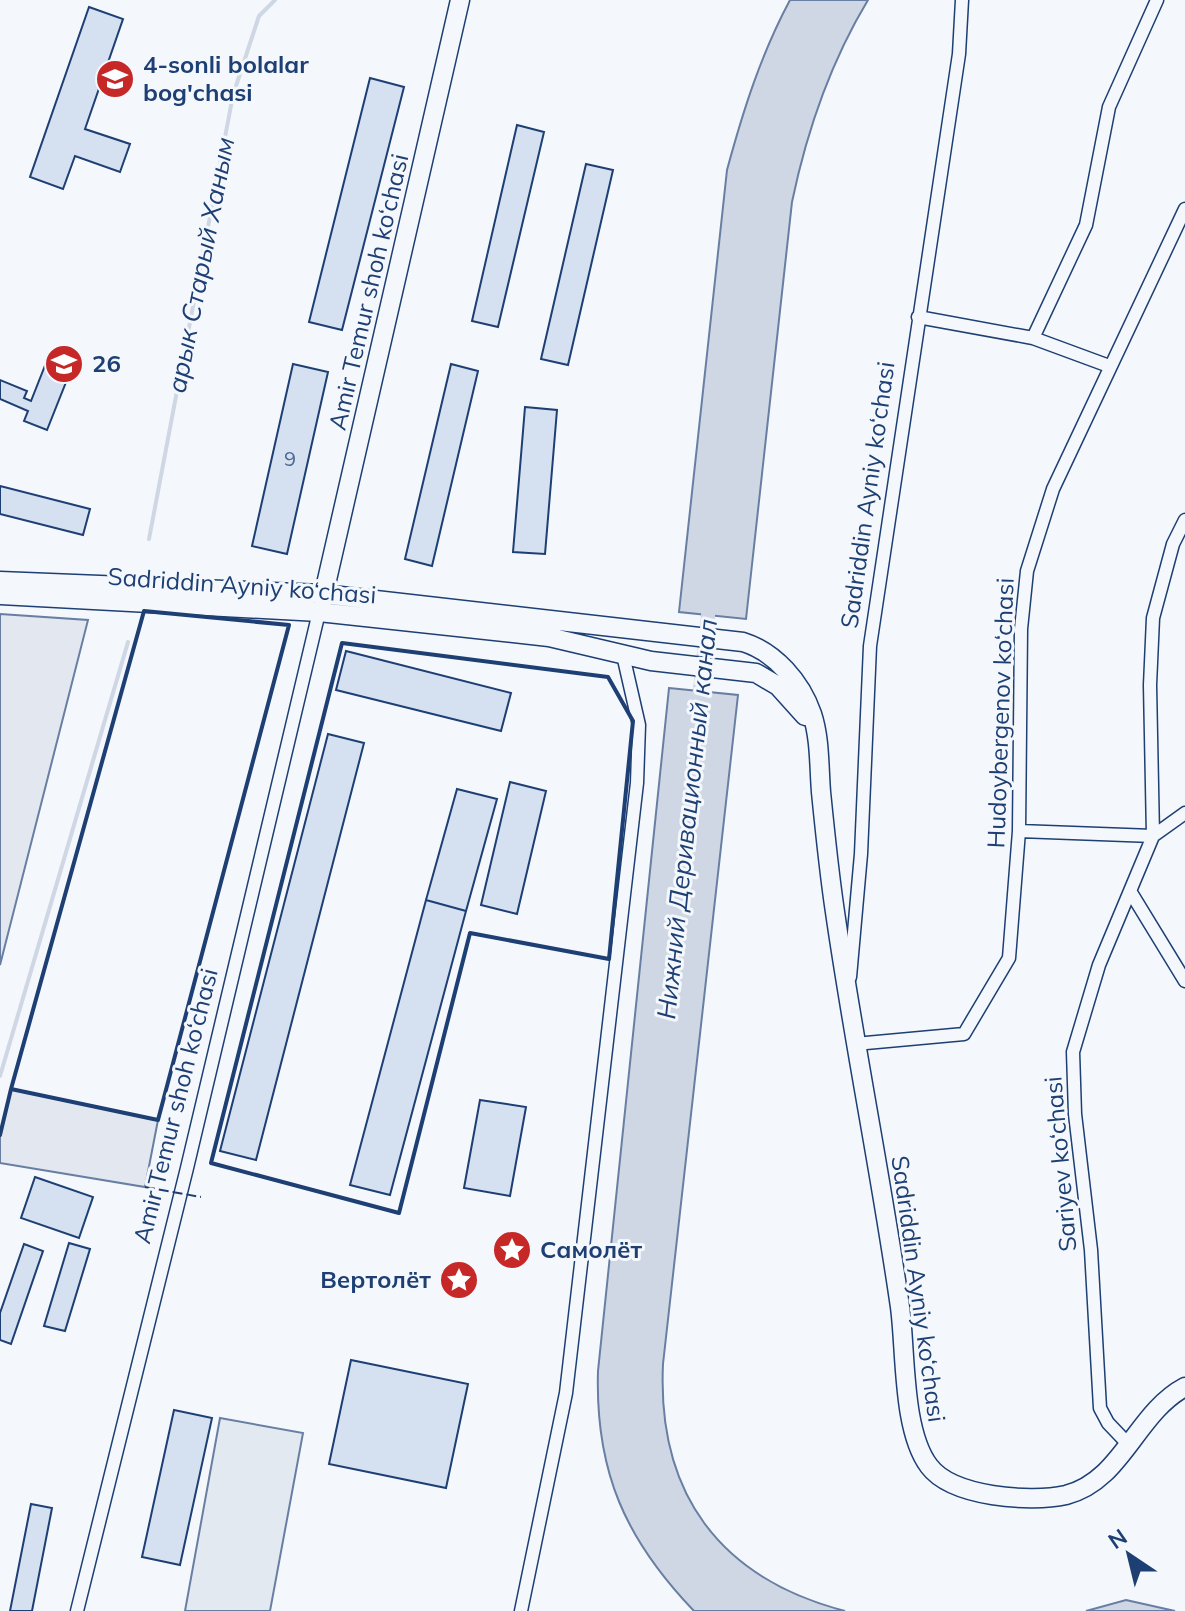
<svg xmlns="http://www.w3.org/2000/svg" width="1185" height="1611" font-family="Mulish,sans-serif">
<rect width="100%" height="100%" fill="#f4f7fb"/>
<!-- green -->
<path fill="#e3e9f0" stroke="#687fa3" stroke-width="2" d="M220,1418L303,1433L270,1611H185Z"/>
<!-- parking -->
<path fill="#e3e8f0" stroke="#687fa3" stroke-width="2" d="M0,614L88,620L0,965Z
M11,1089L158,1120L145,1187L0,1163V1135Z"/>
<!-- water -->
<path fill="#cfd7e4" stroke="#687fa3" stroke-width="2" d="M790,0H868C830,63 807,130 792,202L746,619L679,612L727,170C743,111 761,54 790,0Z
M669,688L738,695L663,1364C657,1493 719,1578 845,1611H694C625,1539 595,1471 598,1371Z
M1126,1600L1175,1611H1086Z"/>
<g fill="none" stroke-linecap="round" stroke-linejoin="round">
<!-- stream -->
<path stroke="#cfd7e4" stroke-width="4" d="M149,539L233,95L259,16L275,0
M0,1076L128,642"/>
<!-- canal -->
<path stroke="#cfd7e4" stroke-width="14" d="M698,708L710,597"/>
</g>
<!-- building -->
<path fill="#d5e0f0" stroke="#1d3f73" stroke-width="2" d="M89,7L123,19L85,129L130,144L120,172L75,156L63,189L30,177Z
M370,78L404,87L342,330L309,322Z
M517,125L544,132L498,327L472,321Z
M586,164L613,170L568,365L541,359Z
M48,358L72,367L47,430L24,421L28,411L0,399V380L27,391L24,398L31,401Z
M293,364L328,372L287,554L252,546Z
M451,364L478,371L432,566L405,559Z
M525,407L557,410L545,554L513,552Z
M0,486L90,509L83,535L0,514Z
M346,651L511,693L501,731L336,690Z
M328,734L364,743L256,1160L220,1151Z
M510,782L546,791L517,914L481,905Z
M457,789L497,799L466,911L426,900Z
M426,900L466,911L390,1195L350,1185Z
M480,1100L526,1107L510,1196L464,1188Z
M35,1177L93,1197L79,1238L21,1218Z
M69,1243L90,1249L65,1331L44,1326Z
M24,1244L43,1251L11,1344L0,1340V1313Z
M351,1360L468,1384L446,1488L329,1464Z
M174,1410L212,1418L180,1565L142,1557Z
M31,1504L52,1508L32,1611H10Z"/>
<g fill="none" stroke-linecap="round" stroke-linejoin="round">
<defs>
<path id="street" d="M918,317L1033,338L1109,366
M1033,338L1086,225L1109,107L1157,0
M1019,831L1153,836L1185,813
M1130,891L1185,981
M850,977L861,854L870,646L959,54L962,0
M855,1044L964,1034L1009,958L1019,831L1021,629L1027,571L1053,489L1185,209
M1129,1445L1108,1423L1100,1408L1091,1250L1075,1114L1073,1052L1099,965L1153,836L1150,685L1153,618L1173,544L1185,520
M77,1611L187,1168L319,612
M521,1611L566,1393L637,783L639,725L623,655"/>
<path id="secondary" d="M0,581L323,594L743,642C775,652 801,682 812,714C820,738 819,766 821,792C825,832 829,872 835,912C854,1044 881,1175 900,1307C906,1352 902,1430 929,1466C952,1497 1030,1503 1066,1495C1122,1481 1136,1413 1185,1387
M0,595L319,612L549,637L651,661L756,673L778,686L805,716
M321,606L460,0"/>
</defs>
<!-- street casing -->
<use href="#street" stroke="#1d3f73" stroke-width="15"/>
<!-- secondary casing -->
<use href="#secondary" stroke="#1d3f73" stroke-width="21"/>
<!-- street -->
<use href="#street" stroke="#f4f7fb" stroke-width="12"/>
<!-- secondary -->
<use href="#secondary" stroke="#f4f7fb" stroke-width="18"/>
<!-- fence -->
<path stroke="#1d3f73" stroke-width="2" stroke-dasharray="10 4" stroke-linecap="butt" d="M145,1187L201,1197"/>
<!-- wall -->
<path stroke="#1d3f73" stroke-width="4" d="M144,611L289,625L158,1120L11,1089Z
M342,643L608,677L633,721L609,959L470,933L399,1213L211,1163Z
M0,1135L11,1089"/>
</g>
<!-- icons -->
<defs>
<symbol id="school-disc" viewBox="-11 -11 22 22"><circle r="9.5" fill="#c62828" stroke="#f4f7fb"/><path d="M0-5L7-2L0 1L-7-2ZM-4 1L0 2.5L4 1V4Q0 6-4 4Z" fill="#fff"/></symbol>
<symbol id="sight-disc" viewBox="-11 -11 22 22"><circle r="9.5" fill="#c62828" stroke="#f4f7fb"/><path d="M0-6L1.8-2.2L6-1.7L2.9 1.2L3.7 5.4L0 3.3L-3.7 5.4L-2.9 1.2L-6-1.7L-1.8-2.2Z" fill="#fff"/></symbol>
</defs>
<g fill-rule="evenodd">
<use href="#school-disc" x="93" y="57" width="44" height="44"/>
<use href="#school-disc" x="42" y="342" width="44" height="44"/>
<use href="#sight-disc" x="490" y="1228" width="44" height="44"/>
<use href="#sight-disc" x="437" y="1258" width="44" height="44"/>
</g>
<g text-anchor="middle" stroke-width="6" stroke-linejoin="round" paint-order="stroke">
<!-- number labels -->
<g font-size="20" fill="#4b6792">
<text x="290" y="466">9</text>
</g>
<!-- poi labels -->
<g font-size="24" font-weight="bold" fill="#1d3f73" stroke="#f4f7fb" text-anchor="start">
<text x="143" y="73">4-sonli bolalar<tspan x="143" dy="28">bog'chasi</tspan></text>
<text x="92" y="372">26</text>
<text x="540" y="1258">Самолёт</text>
<text x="431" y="1288" text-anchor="end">Вертолёт</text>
</g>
<!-- street labels -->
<g font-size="24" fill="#1d3f73" stroke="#f4f7fb">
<text transform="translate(369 292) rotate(-77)" y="8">Amir Temur shoh ko‘chasi</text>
<text transform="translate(868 495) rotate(-82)" y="8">Sadriddin Ayniy ko‘chasi</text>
<text transform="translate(242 586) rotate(4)" y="8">Sadriddin Ayniy ko‘chasi</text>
<text transform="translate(1001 713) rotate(-88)" y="8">Hudoybergenov ko‘chasi</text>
<text transform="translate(176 1106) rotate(-76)" y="8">Amir Temur shoh ko‘chasi</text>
<text transform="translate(1061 1164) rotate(-95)" y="8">Sariyev ko‘chasi</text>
<text transform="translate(918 1289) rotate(82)" y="8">Sadriddin Ayniy ko‘chasi</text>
</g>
<!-- water labels -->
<g font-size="26" font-style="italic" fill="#1d3f73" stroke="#f4f7fb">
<text transform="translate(201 265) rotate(-79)" y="9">арык Старый Ханым</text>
<text transform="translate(687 819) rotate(-84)" y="9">Нижний Деривационный канал</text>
</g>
</g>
<!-- north arrow -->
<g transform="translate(1129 1555) rotate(325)" stroke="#f4f7fb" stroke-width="6" paint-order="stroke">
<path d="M0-6L14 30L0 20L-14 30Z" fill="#1d3f73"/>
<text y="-12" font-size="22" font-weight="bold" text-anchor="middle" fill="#1d3f73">N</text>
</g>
</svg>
